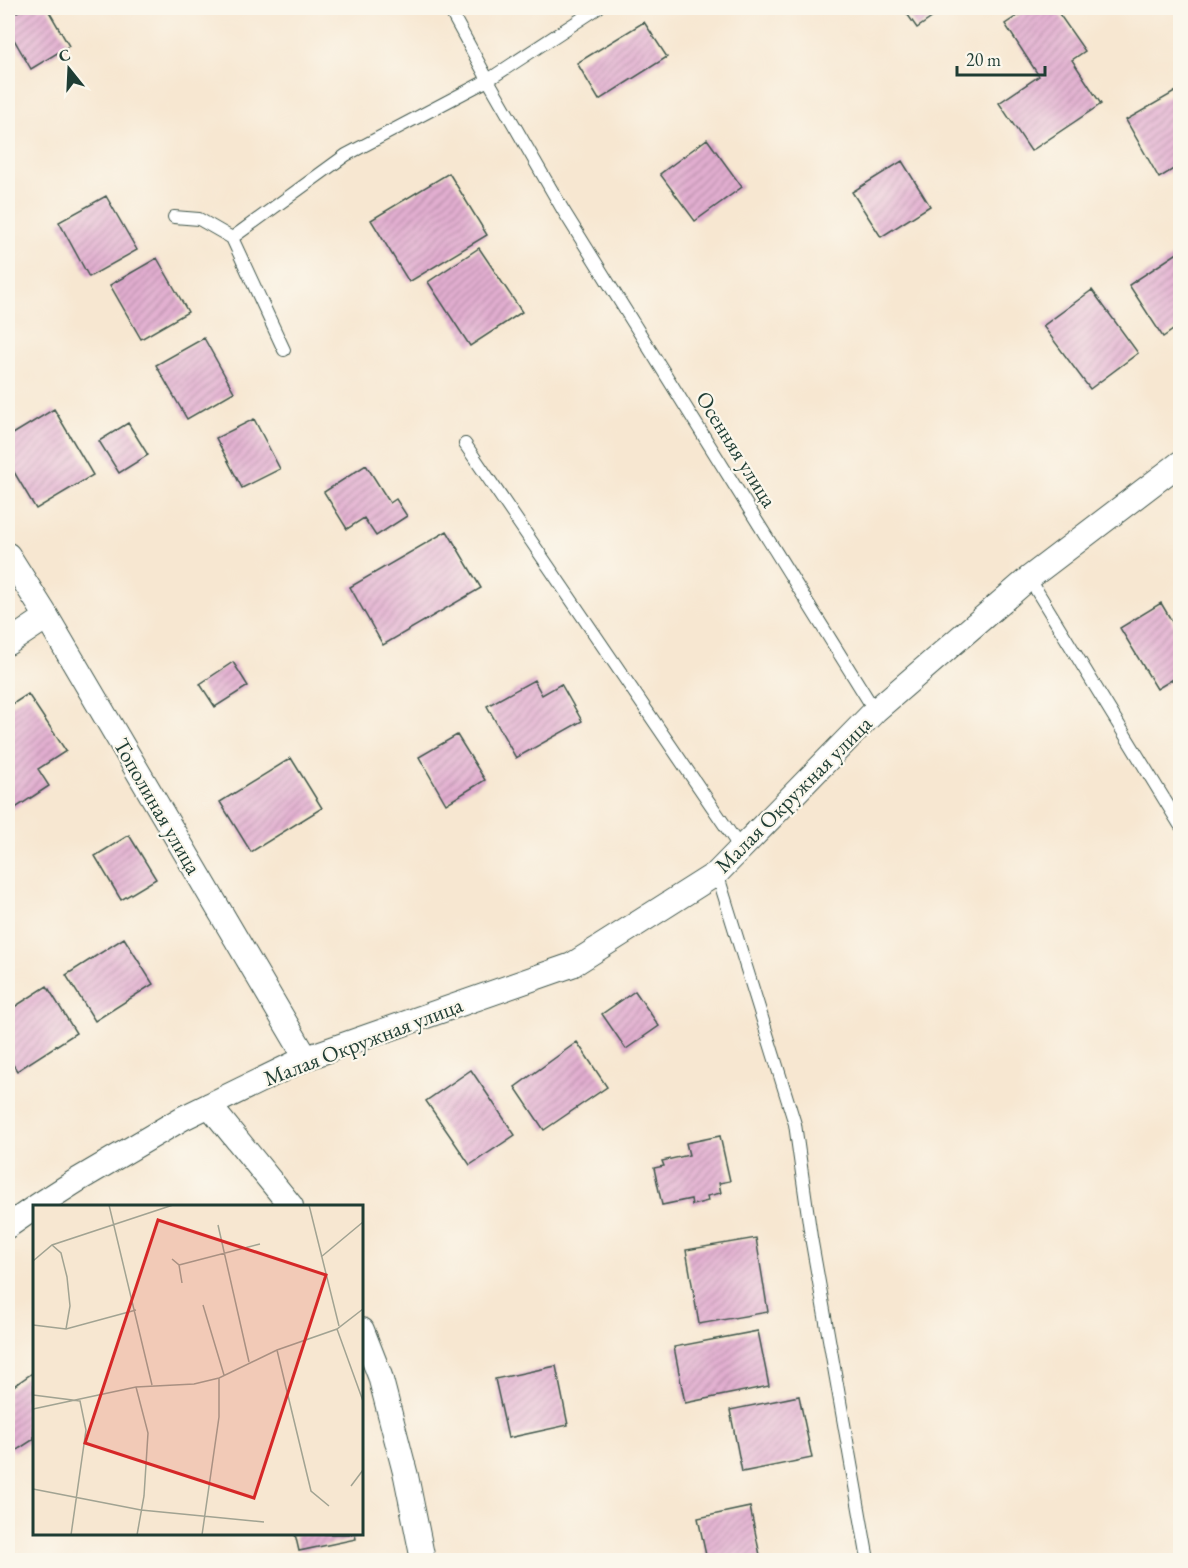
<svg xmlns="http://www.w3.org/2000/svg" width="1188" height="1568" font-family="'EB Garamond',serif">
<defs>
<pattern id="building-hatch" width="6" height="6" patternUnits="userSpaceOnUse" patternTransform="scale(1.5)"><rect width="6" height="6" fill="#e2aed0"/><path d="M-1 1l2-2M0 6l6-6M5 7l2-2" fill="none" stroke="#b78faa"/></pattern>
</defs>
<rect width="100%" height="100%" fill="#fbf7ec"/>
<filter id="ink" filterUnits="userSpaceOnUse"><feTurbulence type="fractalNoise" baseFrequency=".0167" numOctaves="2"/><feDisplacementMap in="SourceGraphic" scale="12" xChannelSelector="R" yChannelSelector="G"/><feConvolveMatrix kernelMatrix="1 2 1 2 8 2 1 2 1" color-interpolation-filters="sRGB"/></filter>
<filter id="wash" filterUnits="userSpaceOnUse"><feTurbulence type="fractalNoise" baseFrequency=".008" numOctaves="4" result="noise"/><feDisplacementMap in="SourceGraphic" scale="24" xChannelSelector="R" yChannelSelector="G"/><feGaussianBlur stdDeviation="1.35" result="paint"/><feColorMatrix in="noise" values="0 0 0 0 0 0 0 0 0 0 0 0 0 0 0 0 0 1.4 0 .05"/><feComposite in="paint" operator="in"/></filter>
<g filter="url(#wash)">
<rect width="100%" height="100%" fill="#f7e7d1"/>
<g id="blocks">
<!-- building -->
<path fill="url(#building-hatch)" d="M24,8H47L69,46L31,69L8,29V17Z
M903,8H946L917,28Z
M1029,8H1055L1085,51L1072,60L1101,104L1031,151L999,103L1039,76L1005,24Z
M644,22L667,57L599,100L577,63Z
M1178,90L1180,94V165L1159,178L1126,120Z
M707,139L742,187L695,221L660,174Z
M902,161L930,206L881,237L852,192Z
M449,173L487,235L409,282L371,220Z
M106,196L137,250L89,277L59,222Z
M479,248L522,312L470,346L428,282Z
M1179,252L1180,325L1163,337L1129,285Z
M157,258L188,312L141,339L110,285Z
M1092,290L1138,353L1090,389L1043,326Z
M204,338L234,392L187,419L156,365Z
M54,409L93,475L36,509L8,462V437Z
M254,419L280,469L242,488L216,438Z
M128,423L148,455L119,473L99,441Z
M366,465L390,503L396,499L407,516L376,536L364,518L347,529L324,492Z
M447,531L481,588L383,645L350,587Z
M1161,603L1180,635V675L1157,689L1120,628Z
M233,662L248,686L215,707L200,684Z
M534,680L542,695L561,684L582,721L516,758L487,706Z
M28,694L66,751L38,769L49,786L14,809L8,799V707Z
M457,735L485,780L446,804L419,757Z
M291,758L322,808L251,852L220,802Z
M129,835L156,879L121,900L95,856Z
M124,938L153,984L95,1021L66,975Z
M47,986L76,1033L17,1071L8,1057V1011Z
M635,991L659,1026L626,1049L602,1014Z
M577,1042L607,1087L544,1130L515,1087Z
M471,1070L515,1135L470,1165L426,1101Z
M720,1136L730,1181L719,1183L721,1193L707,1196L708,1201L692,1205L691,1199L662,1205L654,1168L664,1166L662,1161L689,1155L686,1143Z
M756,1238L768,1312L699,1324L686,1250Z
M758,1331L769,1386L685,1403L674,1347Z
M556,1366L568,1425L508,1438L495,1379Z
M34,1372V1439L14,1452L8,1443V1390Z
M799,1396L812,1458L742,1472L730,1410Z
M750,1507L761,1560H707L698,1518Z
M295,1534H355L356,1539L299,1551Z"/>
</g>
</g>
<g filter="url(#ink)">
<use href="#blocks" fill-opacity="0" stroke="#3f564c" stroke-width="1.5"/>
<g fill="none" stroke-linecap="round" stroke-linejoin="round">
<defs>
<path id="lane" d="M449,8L488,80L563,210L875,711
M174,217L199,219L232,238L284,350
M232,238L346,155L488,80L598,8
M465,444L741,849
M1029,578L1180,825
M717,873L795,1124L811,1237L868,1560"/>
<path id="street" d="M8,555L47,617L306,1058
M8,643L47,617
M209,1105L291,1206
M37,1206L76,1181L183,1118L306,1058L572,965L717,873L875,711L1029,578L1180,463
M8,1226L34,1208
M362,1330L380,1376L406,1476L423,1560"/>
</defs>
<!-- lane casing -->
<use href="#lane" stroke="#3f564c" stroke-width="14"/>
<!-- street casing -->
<use href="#street" stroke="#3f564c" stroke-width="26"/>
<!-- lane -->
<use href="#lane" stroke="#fff" stroke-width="12"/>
<!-- street -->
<use href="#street" stroke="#fff" stroke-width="24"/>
</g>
</g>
<g text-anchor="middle" stroke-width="4.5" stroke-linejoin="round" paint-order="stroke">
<!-- street labels -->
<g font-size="22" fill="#1f3d34" stroke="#fbf7ec">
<text transform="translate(737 449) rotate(58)" y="8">Осенняя улица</text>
<text transform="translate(793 794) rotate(-45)" y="8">Малая Окружная улица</text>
<text transform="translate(158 806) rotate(60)" y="8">Тополиная улица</text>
<text transform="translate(363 1041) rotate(-21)" y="8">Малая Окружная улица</text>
</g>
</g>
<!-- overview -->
<g transform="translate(33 1205)">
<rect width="330" height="330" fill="#f7e7d1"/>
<path fill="none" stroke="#a1a392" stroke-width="1.5" d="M76,0L119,180M276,0L306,121M185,20L216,157M19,40L28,48L34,72L37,101L33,124M288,52L330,17M139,54L146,60L149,78M0,56L19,40L140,0M146,60L227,39M170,100L191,170M0,120L33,124L103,105M304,124L330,196M244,145L278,286L296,301M103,182L115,228L111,291L104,330M0,190L47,196L53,225L38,330M0,204L103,182L161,179L186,173L244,145L304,124L330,104M318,281L330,265M0,284L108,305L231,317M169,330L186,212V173"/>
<path fill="#d62828" fill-opacity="0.15" stroke="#d62828" stroke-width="3" d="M125,15L293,70L221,293L52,238Z"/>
<rect width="330" height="330" fill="none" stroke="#1f3d34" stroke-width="3"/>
</g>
<!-- margin -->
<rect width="1188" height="1568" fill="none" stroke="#fbf7ec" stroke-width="30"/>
<!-- north arrow -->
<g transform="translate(69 69) rotate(342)" stroke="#fbf7ec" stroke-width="4.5" paint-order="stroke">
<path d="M0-4.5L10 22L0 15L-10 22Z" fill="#1f3d34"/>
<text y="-9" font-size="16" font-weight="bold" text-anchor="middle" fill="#1f3d34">С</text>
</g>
<!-- scale -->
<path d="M957 66v9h88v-9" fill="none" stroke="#1f3d34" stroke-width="3"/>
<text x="966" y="66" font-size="18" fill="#1f3d34" stroke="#fbf7ec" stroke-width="4.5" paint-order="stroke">20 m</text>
</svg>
